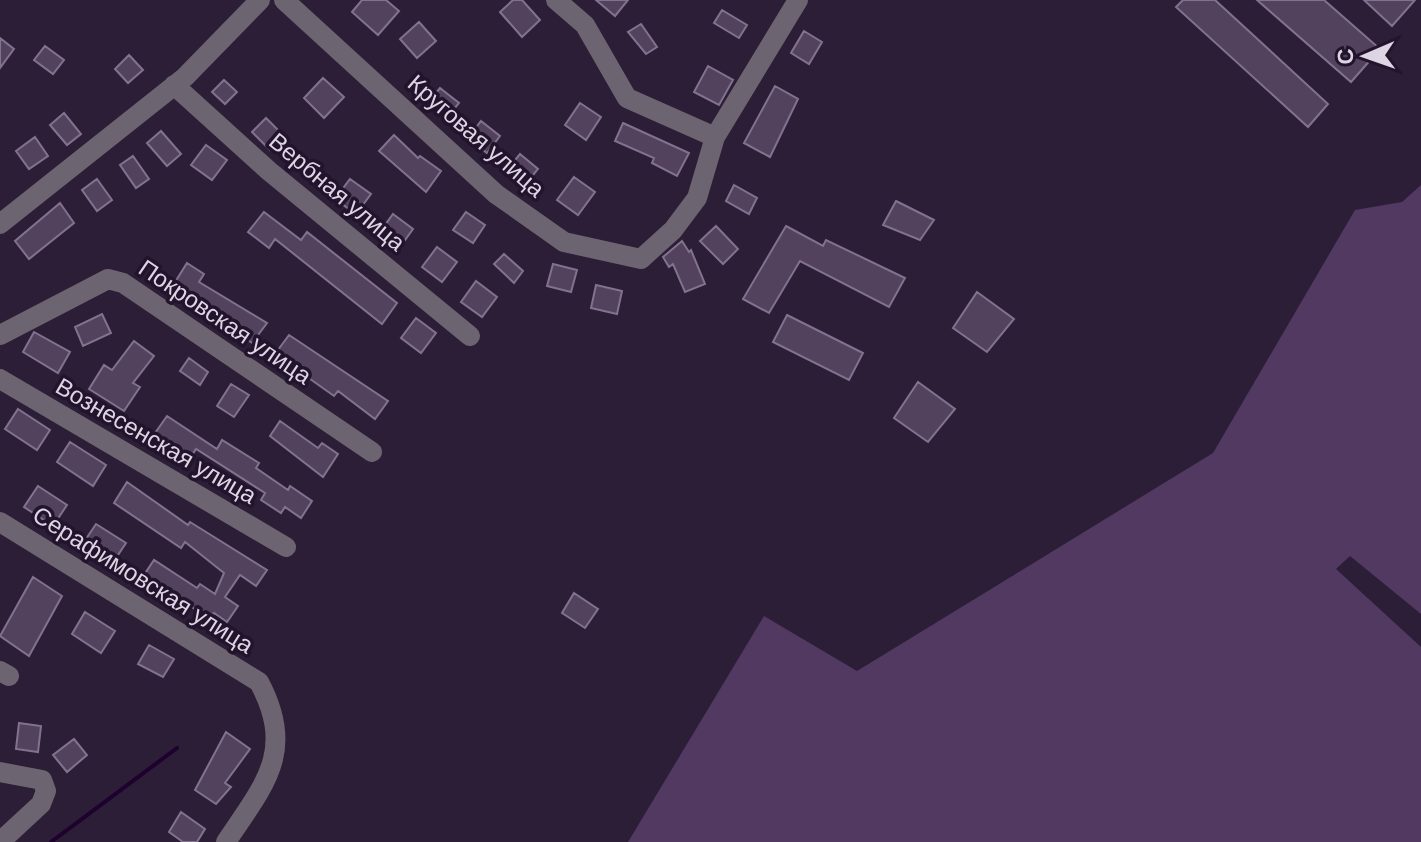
<svg xmlns="http://www.w3.org/2000/svg" width="1421" height="842" font-family="'DM Sans',sans-serif">
<rect width="100%" height="100%" fill="#2c1e36"/>
<!-- green -->
<path fill="#513962" d="M1421,185V614L1350,556L1336,569L1421,647V842H628L764,616L857,671L1213,453L1355,210L1402,202Z"/>
<g fill="none" stroke-linecap="round" stroke-linejoin="round">
<!-- stream -->
<path stroke="#1f012f" stroke-width="4" d="M51,842L177,748"/>
</g>
<!-- building -->
<path fill="#52425d" stroke="#83728f" stroke-width="2" d="M362,0H386L399,11L378,35L352,12Z
M513,0H522L540,20L522,37L500,12Z
M596,0H628L615,16Z
M1183,0H1215L1328,104L1308,127L1176,7Z
M1257,0H1324L1380,49L1351,82Z
M1364,0H1415L1392,26Z
M722,10L747,25L739,38L714,23Z
M419,22L436,41L417,58L400,39Z
M641,24L657,47L646,54L628,32Z
M804,31L822,42L809,64L791,53Z
M0,38L14,49L0,68Z
M45,46L64,60L53,74L34,60Z
M129,55L143,70L128,83L115,69Z
M708,66L733,80L719,105L694,92Z
M323,78L344,97L324,118L304,98Z
M224,80L237,92L225,104L212,92Z
M775,86L798,99L770,157L744,143Z
M440,88L459,103L446,119L427,104Z
M580,103L601,117L586,140L565,125Z
M64,113L81,134L67,145L50,125Z
M266,118L284,136L270,150L252,132Z
M481,121L500,136L487,153L468,138Z
M623,123L689,153L677,176L652,163L654,158L615,141Z
M161,131L181,154L167,166L147,143Z
M394,135L418,158L420,156L441,171L426,192L379,151Z
M35,137L48,156L29,169L16,151Z
M206,145L227,160L212,180L191,165Z
M520,154L538,169L525,185L507,170Z
M133,156L149,179L136,188L120,165Z
M574,177L595,192L578,215L557,200Z
M97,179L112,200L97,211L82,190Z
M350,179L371,194L356,214L335,199Z
M734,185L757,198L749,214L726,201Z
M896,201L934,220L920,240L883,225Z
M60,203L74,223L29,259L15,241Z
M264,212L301,240L307,232L397,303L382,324L275,239L269,248L248,232Z
M466,212L485,225L473,243L453,230Z
M393,214L413,229L400,247L380,232Z
M716,226L738,249L723,264L700,241Z
M786,226L823,246L826,240L905,278L889,307L800,261L769,313L743,299Z
M682,241L689,252L691,250L705,284L685,292L673,264L669,267L663,257Z
M437,247L457,262L442,282L422,267Z
M504,254L523,271L514,283L494,264Z
M187,263L204,274L199,282L267,323L252,343L172,287Z
M553,264L577,270L571,292L547,286Z
M476,281L497,297L482,317L461,302Z
M596,285L622,291L617,314L591,308Z
M977,292L1014,319L987,352L953,328Z
M102,314L111,333L83,346L75,327Z
M787,315L863,353L849,380L773,342Z
M416,318L436,333L421,353L401,338Z
M34,332L70,352L58,373L23,352Z
M289,335L388,401L375,419L338,391L334,396L275,354Z
M134,341L154,356L133,383L140,387L124,411L89,389L104,365L112,370Z
M189,358L208,372L200,385L180,371Z
M918,382L955,409L928,442L894,418Z
M231,384L249,395L234,417L217,406Z
M18,409L50,430L37,450L5,429Z
M167,416L217,449L222,440L259,463L256,468L288,490L290,486L312,501L301,518L285,507L281,513L261,500L265,493L196,449L189,460L153,436Z
M280,421L318,448L322,443L338,454L323,477L270,436Z
M70,442L106,465L93,486L57,462Z
M127,482L188,525L190,522L267,570L256,586L240,575L225,597L238,606L227,622L214,613L207,617L173,595L170,600L140,581L154,560L197,588L200,584L215,594L224,573L185,542L181,548L114,503Z
M38,486L67,505L53,526L24,507Z
M96,524L126,543L112,564L82,545Z
M33,577L62,596L29,656L0,636Z
M574,593L598,609L585,628L562,613Z
M85,612L115,631L101,653L72,634Z
M149,645L174,659L163,677L138,664Z
M19,723L41,726L38,752L16,749Z
M226,732L250,749L225,783L231,787L216,804L195,790Z
M74,739L87,755L67,772L53,755Z
M181,812L205,829L197,842H183L169,832Z"/>
<g fill="none" stroke-linecap="round" stroke-linejoin="round">
<!-- minor -->
<path stroke="#6c6571" stroke-width="20" d="M284,0L496,194L564,242L641,259L673,230L697,198L715,137L798,0
M556,0L585,25L627,98L715,137
M174,85L269,171L470,336
M0,224L185,77L260,0
M0,335L108,279L123,283L372,452
M0,379L286,547
M0,522L259,682C296,751 265,784 226,842
M0,671L9,676
M0,772L42,780L46,791L41,804L0,842"/>
</g>
<g text-anchor="middle" stroke-width="7" stroke-linejoin="round" paint-order="stroke">
<!-- street labels -->
<g font-size="24" fill="#ddd4e4" stroke="#22142c">
<text transform="translate(476 136) rotate(41)" y="8">Круговая улица</text>
<text transform="translate(337 192) rotate(40)" y="8">Вербная улица</text>
<text transform="translate(225 322) rotate(34)" y="8">Покровская улица</text>
<text transform="translate(156 441) rotate(30)" y="8">Вознесенская улица</text>
<text transform="translate(143 580) rotate(32)" y="8">Серафимовская улица</text>
</g>
</g>
<!-- north arrow -->
<g transform="translate(1365 56) rotate(268)" stroke="#22142c" stroke-width="6" paint-order="stroke">
<path d="M0-6L14 30L0 20L-14 30Z" fill="#ddd4e4"/>
<text y="-12" font-size="22" font-weight="bold" text-anchor="middle" fill="#ddd4e4">С</text>
</g>
</svg>
